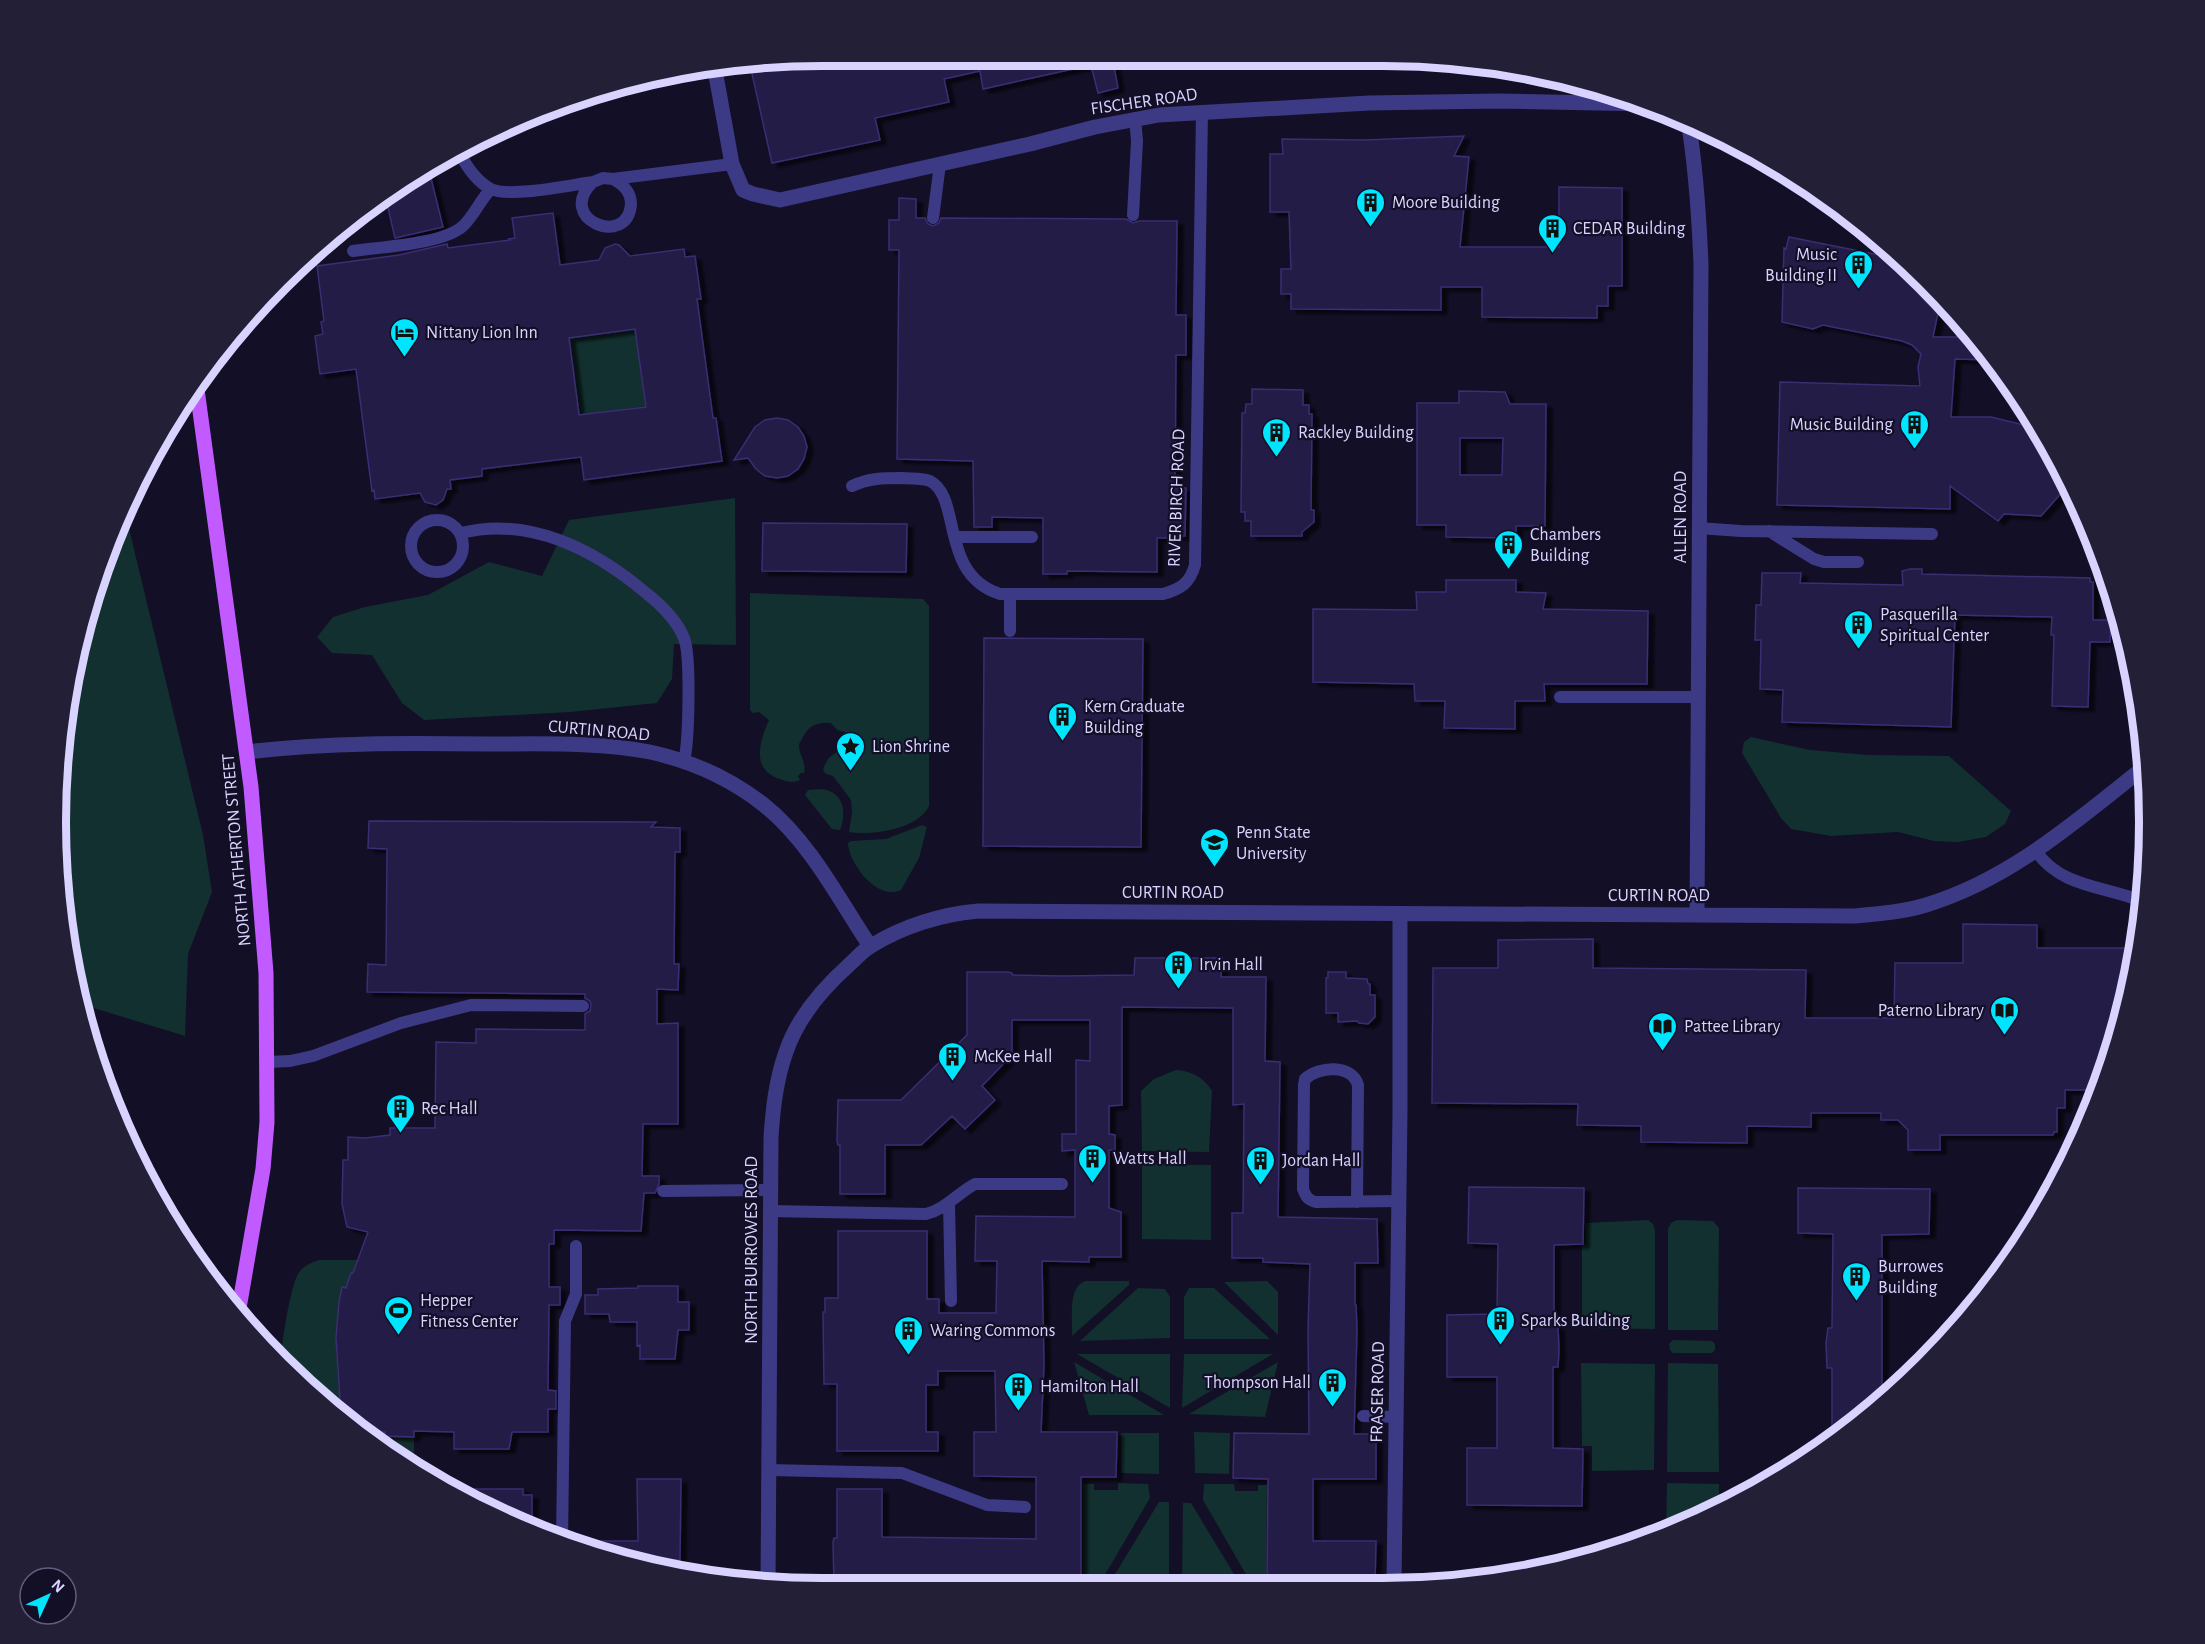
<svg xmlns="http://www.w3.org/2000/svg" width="2205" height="1644" font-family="'Alegreya Sans',sans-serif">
<defs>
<filter id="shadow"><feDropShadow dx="6" dy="4" stdDeviation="1.5" flood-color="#0009"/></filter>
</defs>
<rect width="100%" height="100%" fill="#130f26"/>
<!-- green -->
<path fill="#12302f" d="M635,329L646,406L579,415L569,338Z
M735,498L736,645L674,644L672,679L657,703L570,712L424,720L402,703L372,655L332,653L317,637L333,617L365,607L428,595L489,562L542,576L569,520Z
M125,512L203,835L212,892L188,954L185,1036L84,1005L57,872L70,673Z
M750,593L923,599L929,606V806C919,829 871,836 849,832L852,812L851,800L833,776L826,774L823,770C830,748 842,756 849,739L845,732L837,730L831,723C818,722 809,725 803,737C802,740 799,742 799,746C799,754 807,764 804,773H801L798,776L800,780C791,784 786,781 777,778C751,768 760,740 769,720L759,712L753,713L750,710Z
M1751,737L1810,750L1868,755L1949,756L2011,811L2005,824L1986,837L1958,842L1934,841L1898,832L1831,836L1791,829L1781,818L1742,753L1744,742Z
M822,789C844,792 847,812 840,830L832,829L805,795L808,790Z
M922,825L927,827L919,858L901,890C877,901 849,864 848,843L851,841L886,839Z
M1176,1070C1191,1071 1204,1077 1212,1091L1209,1152L1142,1151L1141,1091L1154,1079Z
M1142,1164L1211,1165V1240L1142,1239Z
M1648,1220L1653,1224L1655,1230V1329L1582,1328V1244H1586V1223Z
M1677,1220L1713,1221L1719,1228L1718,1330H1668V1229L1671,1223Z
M319,1260H358L353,1273H351L347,1288H342C332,1330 338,1373 341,1416L317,1399L281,1360C281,1345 290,1290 297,1276C301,1267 310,1263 319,1260Z
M1086,1281H1129V1285L1072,1336C1073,1320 1067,1286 1086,1281Z
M1267,1281L1278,1292V1335L1224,1282Z
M1138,1288L1165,1289L1170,1297V1338L1080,1341Z
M1189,1288H1214L1270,1339H1184V1297Z
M1673,1340L1712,1341L1715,1344V1350L1712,1353H1673L1670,1350L1669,1344Z
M1077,1354H1170V1408Z
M1184,1354H1273L1182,1408Z
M1074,1362L1164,1415H1089Z
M1278,1362L1265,1417L1189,1414Z
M1581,1363L1655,1364L1654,1470L1592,1471V1446H1582Z
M1668,1363L1718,1364L1719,1472H1667Z
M364,1432H385L386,1439L387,1436L414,1437V1463H407Z
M1194,1432L1230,1433L1229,1474L1195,1473Z
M1121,1433H1159V1474L1121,1473Z
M1118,1483L1148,1484L1150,1498L1099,1585H1083V1484H1094V1490H1118Z
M1667,1483L1719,1484V1506L1676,1530L1666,1533Z
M1204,1484H1234L1235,1491H1258V1485H1267L1266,1583H1251L1203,1500Z
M1159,1502H1169V1584H1109Z
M1183,1503H1191L1240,1584H1182Z"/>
<!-- building -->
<path fill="#241b47" stroke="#3b2d73" stroke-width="1.5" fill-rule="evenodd" filter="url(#shadow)" d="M822,56H1112L1118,88L1098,93L1091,65L983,89L980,71L944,79L949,102L875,118L880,140L772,163L750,65Z
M1464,136L1454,156L1469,157L1460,247H1559V187L1622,188V286H1608V306H1597V318L1482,317V287H1441V310L1291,309V294H1281V269H1291L1289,212H1270V154H1283L1282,139L1365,140Z
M428,166L443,227L395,238L386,199Z
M899,198L916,199V218H925L928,224L933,226L939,223L941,218L1126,219L1133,223L1139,221H1177L1176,315H1186V355H1176L1175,488H1186L1185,536H1175V538H1157V572L1067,571V574H1043V518L992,517V527H974L973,461L897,459L899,250H889V220H899Z
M553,213L560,265L599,260L605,248L615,244L619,245L630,256L684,249L685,257L695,256L701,299H697L713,418H716L722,461L584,480L581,457L482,469V476L450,480L451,489H447L443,500L436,505L425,502L420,493L375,499L374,490L372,491L356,369L320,374L315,336L323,334L321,322L324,321L317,266L399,255L447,244L448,248L510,240L509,239L515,238L512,218ZM635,329L646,407L579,415L569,338Z
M1789,237L1899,259L1925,280L1941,298L1933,337H1975L1994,360L1955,359L1951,417H1991L2036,428L2063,471L2064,490L2041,516L2004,514L1998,521L1950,486V509L1777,505L1780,382L1920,386L1918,367L1921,354L1912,345L1902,341L1823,325L1813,329L1782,322L1784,248L1786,249Z
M1252,389L1303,390V405H1309V414H1312L1311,510H1314V522L1302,532V536H1251V521H1245V512H1241L1242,413H1245L1246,404H1252Z
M1459,391L1505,392L1510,404H1546L1545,526H1516V538L1446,537V525H1417V403H1459ZM1460,438H1503L1502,475H1460Z
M777,418L788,420L798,427L804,436L807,447L804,459L798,469L788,476L777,478L765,476L756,469L748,458L734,460L755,427L765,420Z
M763,523L907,524L906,572L762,571Z
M1910,569H1922V574L2090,578V582H2093V620H2111L2110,642H2090L2088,707L2052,706L2054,635H2051L2052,617L1955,615L1951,727L1782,722L1783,690L1760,689L1761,640H1755L1756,605H1761L1762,573H1801L1800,583L1903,585L1902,571Z
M1446,580H1516V592L1546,593L1543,609L1648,611L1647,684H1544L1545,701H1515V729L1444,728L1445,701H1415L1414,684L1313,682V609L1417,610L1416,592H1446Z
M984,638L1143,639L1141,847L983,846Z
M369,821L656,822L651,827L680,828V852H675L674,964H679L678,988V990L657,989V1024L678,1023V1124H643L642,1176H659V1184L655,1193H644L641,1231L554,1230V1244H549V1287H560V1305H549L548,1390L556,1391V1409H548V1432H512L509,1449H454V1432L414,1431V1437L385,1436V1432H364L341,1416L336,1338L339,1302L342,1287L346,1288L351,1273H353L368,1232L347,1227L342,1204L343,1160H348V1137L365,1138L390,1135V1128H435L436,1042L476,1043V1029L585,1030V1014L590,1011L591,1005L590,1001L585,998V994L367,992L368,964L386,965L387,849L368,848Z
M1963,924L2037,925V948H2137L2109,1069L2099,1090H2065V1108H2057V1132H2054L2053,1135H1940V1150H1908V1130L1898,1120H1881V1113H1811V1127L1747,1126V1143L1641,1142V1126L1577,1125L1578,1104L1432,1103L1433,968H1498V940L1593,939V968L1806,970L1805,1018H1894L1895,963H1963Z
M1135,958H1222L1221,977H1266L1265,1061L1280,1062L1278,1217L1377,1219L1378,1263H1355V1305H1356L1357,1330L1354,1434H1376V1479H1313V1541H1376L1375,1583H1267L1268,1479L1233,1478L1234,1433L1309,1434L1308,1330L1310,1264L1263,1262V1258H1232V1213H1243L1244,1104L1233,1105V1008L1122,1007V1105L1109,1106V1134L1115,1135V1150H1109V1208L1121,1212V1257H1089V1262L1042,1261L1044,1365L1041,1432H1117V1436L1116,1477H1081V1585L834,1583L833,1542L834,1538H837V1489H882V1537L1036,1539V1477L974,1476V1432H996L995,1371H938V1385H926V1432H938V1451H837V1384H824L823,1312H825V1298H838V1231H927V1299H939V1313H996L997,1261H975L976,1216L1075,1217V1150L1062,1151V1134H1076V1060L1090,1061V1020H1012V1055L982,1086L995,1100L965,1129L952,1116L921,1145H885V1194H840V1145H838L837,1141L838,1100H901L967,1035V972H1008L1012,973V975L1061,976L1134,975Z
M1328,972H1346V978L1367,979L1368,984H1370V995H1375V1017L1368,1024L1359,1023L1357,1021L1338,1022V1013H1326V978H1328Z
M1469,1187L1584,1188L1583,1244L1554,1245V1326H1558L1559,1350L1558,1367H1553V1448L1583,1449L1582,1506L1467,1505V1448H1497V1377H1447V1315L1497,1314L1498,1244L1468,1243Z
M1798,1188L1930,1189L1929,1234L1882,1235V1399L1843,1434H1832V1368H1827L1826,1343L1828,1328H1832L1833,1234L1798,1233Z
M638,1286H678V1302H689V1330H678L675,1359H640V1345L637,1346V1322H610L609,1314H585V1295H598V1289L638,1288Z
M637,1479H681L680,1560H656V1564L583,1549L584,1541H638Z
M445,1489H523V1495H532V1528Z"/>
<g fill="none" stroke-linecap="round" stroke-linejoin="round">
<!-- lane -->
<path stroke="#3d3a85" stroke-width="12" d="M458,150C465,164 477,182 491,189C510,198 570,185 593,182L603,178L613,179L732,164
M593,182C554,219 628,249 631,204C631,192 624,185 613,179
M1133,215L1137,141L1135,118
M933,218L940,164
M353,251C380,247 444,244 463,226C474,216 480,200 491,189
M852,486C869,478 884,478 902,478C911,479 922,478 930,481C962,497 939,575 1000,594H1163C1181,589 1190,583 1195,565L1202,112
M411 546a26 26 0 1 1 52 0a26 26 0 1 1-52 0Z
M1698,528L1741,531L1932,534
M1769,531L1814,559L1824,562H1858
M461,533C529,516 594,549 646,593C660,604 677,621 684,638C691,655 689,742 684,761
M955,537H1032
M1010,595V631
M1560,697H1699
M2036,851C2061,888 2106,886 2144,902
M268,1062L290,1061L313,1056L401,1023L471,1005L583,1006
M663,1191L771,1190
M1357,1202L1358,1085C1352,1064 1319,1066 1305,1079L1304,1085L1303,1189C1306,1197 1308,1200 1316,1202L1399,1201
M949,1203L951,1301
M770,1211L926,1214C946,1209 958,1193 975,1184H1062
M1363,1416L1397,1417
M769,1470L902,1473L987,1505L1025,1507
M562,1542L565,1321L576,1294V1246"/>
<!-- street -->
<path stroke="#3d3a85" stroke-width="15" d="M715,70L732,164L743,190L753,194L780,200L1030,144L1095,127L1159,115L1369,103L1498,101L1647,104
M1688,120C1696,168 1699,215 1701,264L1697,915
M247,752C328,742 409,743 491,744C542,744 600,742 650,752C691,761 731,779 764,805C810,842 838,898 870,946
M1394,1583L1400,1111V914
M768,1586L771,1137C773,1108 776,1080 786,1052C798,1016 823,988 850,964C857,958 863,950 871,946C903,926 942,914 979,911L1854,916C1878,914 1903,912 1926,905C2012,879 2078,819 2147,765"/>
<!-- primary -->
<path stroke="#c25bff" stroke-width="15" d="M196,382L251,787L266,973L267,1122L263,1169L238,1314"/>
</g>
<!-- icons -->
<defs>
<symbol id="building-pin" viewBox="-11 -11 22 30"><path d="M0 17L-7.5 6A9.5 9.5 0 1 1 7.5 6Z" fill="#00e5ff" stroke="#130f26"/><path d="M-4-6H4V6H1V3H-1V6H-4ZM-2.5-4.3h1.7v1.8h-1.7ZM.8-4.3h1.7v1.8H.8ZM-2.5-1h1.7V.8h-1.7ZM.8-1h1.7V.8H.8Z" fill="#111"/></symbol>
<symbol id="hotel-pin" viewBox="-11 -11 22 30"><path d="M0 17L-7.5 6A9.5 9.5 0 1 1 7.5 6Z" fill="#00e5ff" stroke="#130f26"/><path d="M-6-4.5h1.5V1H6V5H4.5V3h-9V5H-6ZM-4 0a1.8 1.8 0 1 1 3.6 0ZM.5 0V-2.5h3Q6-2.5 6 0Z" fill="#111"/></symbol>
<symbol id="sight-pin" viewBox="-11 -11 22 30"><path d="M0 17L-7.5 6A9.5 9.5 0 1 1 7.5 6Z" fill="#00e5ff" stroke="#130f26"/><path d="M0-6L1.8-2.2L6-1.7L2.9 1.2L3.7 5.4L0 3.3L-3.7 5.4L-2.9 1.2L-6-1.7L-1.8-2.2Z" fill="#111"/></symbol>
<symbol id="university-pin" viewBox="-11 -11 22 30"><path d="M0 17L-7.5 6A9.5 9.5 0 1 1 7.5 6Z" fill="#00e5ff" stroke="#130f26"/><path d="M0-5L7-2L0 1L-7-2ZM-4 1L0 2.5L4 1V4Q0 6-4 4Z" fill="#111"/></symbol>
<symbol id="library-pin" viewBox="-11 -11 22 30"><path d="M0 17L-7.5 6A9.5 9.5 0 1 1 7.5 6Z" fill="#00e5ff" stroke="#130f26"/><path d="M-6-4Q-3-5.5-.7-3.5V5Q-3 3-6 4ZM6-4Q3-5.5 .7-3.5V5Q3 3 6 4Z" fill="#111"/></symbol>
<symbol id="stadium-pin" viewBox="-11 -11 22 30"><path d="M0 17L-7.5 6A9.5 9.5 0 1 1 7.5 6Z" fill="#00e5ff" stroke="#130f26"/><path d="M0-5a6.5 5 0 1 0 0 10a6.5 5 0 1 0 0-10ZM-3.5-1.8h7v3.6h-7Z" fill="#111"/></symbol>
</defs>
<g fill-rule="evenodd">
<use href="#building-pin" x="1354" y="186" width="33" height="45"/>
<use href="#building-pin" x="1536" y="212" width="33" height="45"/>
<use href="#building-pin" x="1842" y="248" width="33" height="45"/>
<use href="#hotel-pin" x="388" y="316" width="33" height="45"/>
<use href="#building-pin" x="1898" y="408" width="33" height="45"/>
<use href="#building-pin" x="1260" y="416" width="33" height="45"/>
<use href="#building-pin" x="1492" y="528" width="33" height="45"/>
<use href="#building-pin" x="1842" y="608" width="33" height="45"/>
<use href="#building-pin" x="1046" y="700" width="33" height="45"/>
<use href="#sight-pin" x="834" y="730" width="33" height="45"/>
<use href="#university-pin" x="1198" y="826" width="33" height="45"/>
<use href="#building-pin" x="1162" y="948" width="33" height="45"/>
<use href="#library-pin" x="1988" y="994" width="33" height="45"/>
<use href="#library-pin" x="1646" y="1010" width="33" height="45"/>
<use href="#building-pin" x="936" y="1040" width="33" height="45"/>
<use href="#building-pin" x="384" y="1092" width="33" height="45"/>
<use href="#building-pin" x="1076" y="1142" width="33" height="45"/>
<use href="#building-pin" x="1244" y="1144" width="33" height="45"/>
<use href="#building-pin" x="1840" y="1260" width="33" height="45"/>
<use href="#stadium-pin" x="382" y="1294" width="33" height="45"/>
<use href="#building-pin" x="1484" y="1304" width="33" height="45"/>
<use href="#building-pin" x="892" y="1314" width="33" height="45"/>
<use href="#building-pin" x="1316" y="1366" width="33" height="45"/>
<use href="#building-pin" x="1002" y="1370" width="33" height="45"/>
</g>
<g text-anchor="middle" stroke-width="4.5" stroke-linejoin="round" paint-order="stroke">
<!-- street labels -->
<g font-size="18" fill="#d9d4ff" stroke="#130f26">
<text transform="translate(1144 101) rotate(-8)" y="6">FISCHER ROAD</text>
<text transform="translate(1176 498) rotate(-88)" y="6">RIVER BIRCH ROAD</text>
<text transform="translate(1680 517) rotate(-90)" y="6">ALLEN ROAD</text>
<text transform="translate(599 730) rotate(5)" y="6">CURTIN ROAD</text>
<text transform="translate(236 850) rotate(-95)" y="6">NORTH ATHERTON STREET</text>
<text x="1173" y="898">CURTIN ROAD</text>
<text x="1659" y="901">CURTIN ROAD</text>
<text transform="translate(751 1250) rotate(-90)" y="6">NORTH BURROWES ROAD</text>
<text transform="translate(1377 1392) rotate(-89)" y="6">FRASER ROAD</text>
</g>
<!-- poi labels -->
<g font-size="18" fill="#d9d4ff" stroke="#130f26" text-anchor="start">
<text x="1392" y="208">Moore Building</text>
<text x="1573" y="234">CEDAR Building</text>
<text x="1837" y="260" text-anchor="end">Music<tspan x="1837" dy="21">Building II</tspan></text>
<text x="426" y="338">Nittany Lion Inn</text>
<text x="1893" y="430" text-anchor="end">Music Building</text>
<text x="1298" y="438">Rackley Building</text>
<text x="1530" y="540">Chambers<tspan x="1530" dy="21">Building</tspan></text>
<text x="1880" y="620">Pasquerilla<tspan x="1880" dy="21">Spiritual Center</tspan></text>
<text x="1084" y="712">Kern Graduate<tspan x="1084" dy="21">Building</tspan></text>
<text x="872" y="752">Lion Shrine</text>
<text x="1236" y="838">Penn State<tspan x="1236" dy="21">University</tspan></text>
<text x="1199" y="970">Irvin Hall</text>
<text x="1984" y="1016" text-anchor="end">Paterno Library</text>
<text x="1684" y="1032">Pattee Library</text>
<text x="974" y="1062">McKee Hall</text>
<text x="421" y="1114">Rec Hall</text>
<text x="1113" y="1164">Watts Hall</text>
<text x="1282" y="1166">Jordan Hall</text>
<text x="1878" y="1272">Burrowes<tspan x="1878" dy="21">Building</tspan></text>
<text x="420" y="1306">Hepper<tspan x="420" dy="21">Fitness Center</tspan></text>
<text x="1521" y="1326">Sparks Building</text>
<text x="930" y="1336">Waring Commons</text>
<text x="1311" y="1388" text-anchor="end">Thompson Hall</text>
<text x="1040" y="1392">Hamilton Hall</text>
</g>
</g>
<!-- crop -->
<path d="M0 0H2205V1644H0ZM822 66H1383A756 756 0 0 1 2139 822V822A756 756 0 0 1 1383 1578H822A756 756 0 0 1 66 822V822A756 756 0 0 1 822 66Z" fill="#231f37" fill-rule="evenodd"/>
<path fill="none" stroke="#d9d4ff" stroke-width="8" d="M822 66H1383A756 756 0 0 1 2139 822V822A756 756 0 0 1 1383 1578H822A756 756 0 0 1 66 822V822A756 756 0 0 1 822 66Z"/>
<!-- north arrow -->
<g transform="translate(48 1596) rotate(45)"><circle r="28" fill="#130f26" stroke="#625e7d" stroke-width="1.5"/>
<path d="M0-4.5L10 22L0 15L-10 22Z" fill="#00e5ff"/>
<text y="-9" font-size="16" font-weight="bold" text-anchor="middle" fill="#d9d4ff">N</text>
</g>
</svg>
